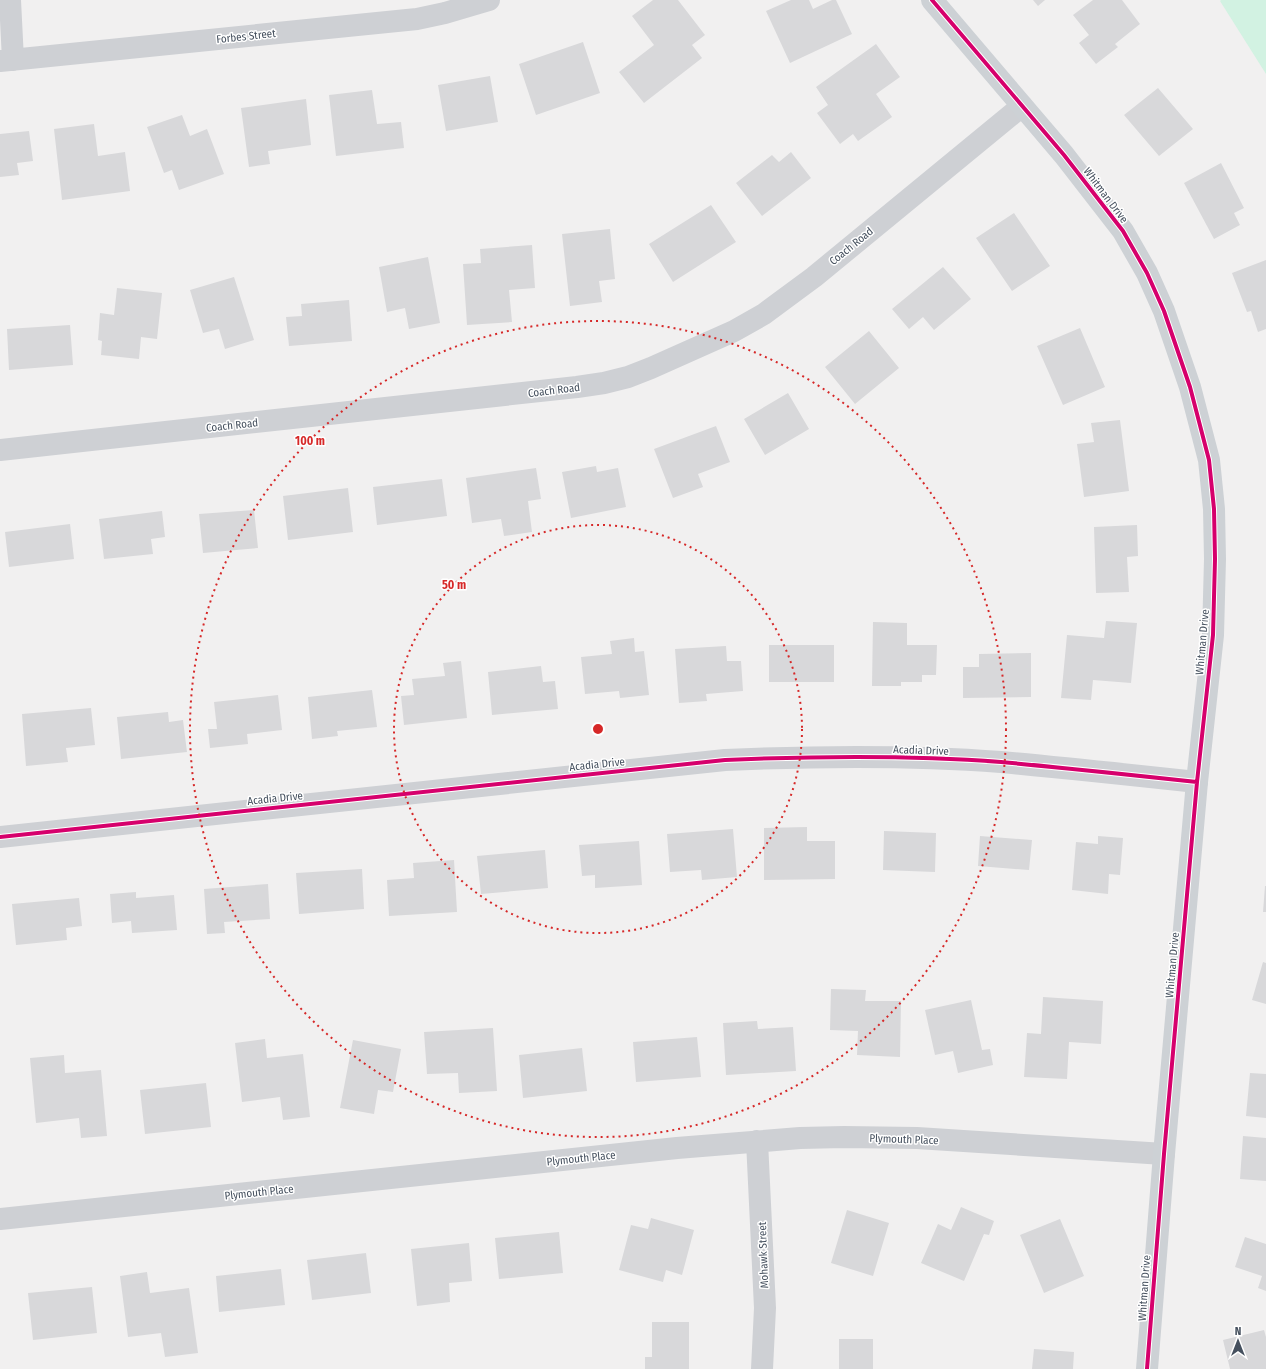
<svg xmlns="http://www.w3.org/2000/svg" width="1266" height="1369" font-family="'Fira Sans Condensed',sans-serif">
<rect width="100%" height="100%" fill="#f1f0f0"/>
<!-- green -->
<path fill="#d2f2e2" d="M1221,0H1266V74L1220,1Z"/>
<!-- building -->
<path fill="#d8d8da" d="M653,0H678L705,35L692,45L702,58L644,103L619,72L654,45L632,16Z
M791,0H809L813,9L832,0H836L852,34L790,63L766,11Z
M1033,0H1045L1038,6Z
M1093,0H1122L1140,24L1115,44L1118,47L1096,64L1079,43L1089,35L1073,15Z
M583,42L600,93L536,115L519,64Z
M876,44L900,77L876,94L892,117L858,141L853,134L840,144L817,113L828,105L816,87Z
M490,76L498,122L446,131L438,85Z
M1158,88L1193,129L1159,156L1124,115Z
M372,90L377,124L401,122L404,148L336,156L329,95Z
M306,99L311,145L268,151L270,164L249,167L241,108Z
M182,115L190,136L207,129L224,174L179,190L172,170L164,173L147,127Z
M94,124L98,156L125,152L130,191L62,200L54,129Z
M29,131L33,161L17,163L19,175L0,177V134Z
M791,152L811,178L762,216L736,183L772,155L779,162Z
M1221,163L1244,208L1234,213L1240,225L1214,239L1184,183Z
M711,205L736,242L673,282L649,244Z
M1014,213L1050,266L1012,291L976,238Z
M610,229L615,279L599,281L602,302L570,306L562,234Z
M532,245L535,288L509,290L512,322L467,325L463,264L481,263L480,249Z
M428,257L440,323L409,329L405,308L387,312L379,267Z
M1266,260V329L1258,332L1251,311L1247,312L1232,273Z
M943,267L971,299L934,330L923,317L909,329L892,309Z
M234,277L254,340L225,349L219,329L203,333L190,290Z
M117,288L162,293L157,339L141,337L139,359L101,355L102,341L98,340L100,313L114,315Z
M349,300L352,341L289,346L286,317L302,316L301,304Z
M70,325L73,365L9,370L7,329Z
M1080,328L1105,387L1063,405L1037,346Z
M869,331L899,368L855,404L825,367Z
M788,393L809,429L765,455L744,419Z
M1120,420L1129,491L1084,497L1077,444L1094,442L1091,423Z
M716,426L730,462L698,474L703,487L673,498L654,449Z
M596,466L597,472L618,468L626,507L571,518L562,472Z
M536,468L541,499L528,501L532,532L504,536L501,519L472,523L466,478Z
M442,479L447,516L377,525L373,487Z
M348,488L353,532L288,540L283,496Z
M254,510L258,548L203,553L199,514Z
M162,511L165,537L151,539L153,554L104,559L99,519Z
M70,524L74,559L9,567L5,532Z
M1137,525L1138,556L1127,557L1129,592L1096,593L1094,527Z
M1106,621L1137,623L1131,683L1093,680L1091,700L1061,698L1067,635L1104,638Z
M873,622L907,623V645H937L936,675H922V682H901V686H872Z
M634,638L635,652L644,651L649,695L620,698L619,691L585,694L581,657L612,654L610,641Z
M769,645H834V682H769Z
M726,646L727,661H741L743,691L706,694L707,701L679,703L675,649Z
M1031,653V697L963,698V667H979V654Z
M461,661L467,718L404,725L401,696L414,695L412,679L445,676L443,663Z
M541,666L543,682L555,681L558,709L492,715L488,672Z
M372,690L377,727L337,731L338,736L312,739L308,697Z
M278,695L282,730L247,734L248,744L210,748L208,729H217L214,702Z
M91,708L95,745L66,748L68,762L26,766L22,714Z
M168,712L169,722L183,720L187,752L121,759L117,717Z
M807,827V841H835V879L764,880V828Z
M733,829L737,877L702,880L701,870L670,872L667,834Z
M884,831L936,833L935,872L883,870Z
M980,836L1032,840L1029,870L978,866Z
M1098,836L1123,838L1120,875L1109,874L1108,894L1072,890L1076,842L1098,844Z
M639,841L642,885L595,888V875L582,876L579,845Z
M545,850L548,888L481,894L477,856Z
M454,860L457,912L389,916L387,880L414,878L413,863Z
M362,869L364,909L299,914L296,873Z
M268,884L270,919L224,922L225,933L207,934L204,889Z
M1265,886H1266V912H1263Z
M136,892V898L174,895L177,930L132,933L131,921L112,923L110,894Z
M79,898L82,926L66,928L67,940L16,945L12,904Z
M1263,962L1266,963V1004L1252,1000Z
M831,989L866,990L865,1001H901L900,1057L857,1055L858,1031L830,1030Z
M1043,997L1103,1001L1101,1044L1069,1042L1067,1079L1024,1077L1027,1033L1041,1034Z
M971,1000L982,1050L990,1049L993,1065L958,1073L953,1051L935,1055L925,1010Z
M757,1021L758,1029L793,1027L796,1071L726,1075L723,1023Z
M493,1028L497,1091L459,1093L458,1073L427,1074L424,1032Z
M697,1037L701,1077L636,1082L633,1042Z
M265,1039L267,1058L303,1054L310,1117L283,1120L280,1097L242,1102L235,1043Z
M353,1040L401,1049L393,1092L378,1090L374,1114L340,1108Z
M582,1048L587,1091L523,1098L519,1055Z
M64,1055L65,1073L101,1070L107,1136L81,1138L79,1118L36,1123L30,1058Z
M1250,1073L1266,1074V1118L1246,1116Z
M206,1083L211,1127L145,1134L140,1090Z
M1243,1136L1266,1138V1181L1240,1179Z
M961,1207L994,1221L989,1235L984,1234L964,1281L921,1263L938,1224L951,1230Z
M847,1210L889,1223L873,1276L831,1263Z
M651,1218L694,1230L682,1275L666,1270L663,1282L619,1270L631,1225L648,1229Z
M1060,1219L1084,1276L1044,1293L1020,1235Z
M559,1232L563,1273L499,1279L495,1238Z
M1245,1237L1266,1244V1291L1258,1288L1262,1276L1235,1267Z
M469,1243L472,1281L449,1283L450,1302L417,1306L411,1249Z
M366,1253L371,1293L312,1300L307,1260Z
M281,1269L285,1305L219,1312L216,1276Z
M147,1272L150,1293L189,1288L198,1353L165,1357L161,1333L128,1337L120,1276Z
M92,1287L97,1333L33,1340L28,1293Z
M652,1322H689V1369H645V1357H652Z
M1264,1330L1266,1337V1369H1230L1223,1340Z
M839,1339H873V1369H839Z
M1034,1349L1074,1352L1073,1369H1032Z"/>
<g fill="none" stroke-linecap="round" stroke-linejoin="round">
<!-- street -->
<path stroke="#ced0d4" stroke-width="22" d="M10,0L13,60
M0,61L417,19L445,13L489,0
M0,450L577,387L604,383L628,377L651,368L734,331L764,314L814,277L1022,106
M0,837L725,760C817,756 910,755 1001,762C1067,768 1132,775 1197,782
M757,1141L765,1308L762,1369
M0,1219L677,1148L800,1138L844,1137L917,1138L1164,1154"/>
<!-- secondary -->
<path stroke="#cdd1d5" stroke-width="22" d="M932,0L1064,155L1123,231L1147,273L1164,311L1190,387L1209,460L1214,509L1215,559L1213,635L1197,782L1164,1154L1147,1369"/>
<defs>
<path id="cycleway" d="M932,0L1064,155L1123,231L1147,273L1164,311L1190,387L1209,460L1214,509L1215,559L1213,635L1197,782L1164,1154L1147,1369
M0,837L725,760C817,756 910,755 1001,762C1067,768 1132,775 1197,782"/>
</defs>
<!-- cycleway casing -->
<use href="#cycleway" stroke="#fff" stroke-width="6"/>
<!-- cycleway -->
<use href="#cycleway" stroke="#d6006c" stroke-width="4"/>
</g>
<!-- distance rings -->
<g fill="none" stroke="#d62828" stroke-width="2" stroke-dasharray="2 4">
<circle cx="598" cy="729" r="204"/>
<circle cx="598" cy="729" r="408"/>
</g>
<g text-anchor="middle" stroke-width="3" stroke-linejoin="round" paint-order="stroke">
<!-- street labels -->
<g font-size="11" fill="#45505e" stroke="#fff">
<text transform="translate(246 36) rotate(-6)" y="4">Forbes Street</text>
<text transform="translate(1106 195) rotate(53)" y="4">Whitman Drive</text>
<text transform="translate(851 246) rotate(-39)" y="4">Coach Road</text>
<text transform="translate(554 390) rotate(-7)" y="4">Coach Road</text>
<text transform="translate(232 425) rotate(-6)" y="4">Coach Road</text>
<text transform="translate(1202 642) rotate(-85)" y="4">Whitman Drive</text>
<text transform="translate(921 750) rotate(2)" y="4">Acadia Drive</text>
<text transform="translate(597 764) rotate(-6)" y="4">Acadia Drive</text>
<text transform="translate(275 798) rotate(-6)" y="4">Acadia Drive</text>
<text transform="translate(1172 965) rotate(-85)" y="4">Whitman Drive</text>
<text transform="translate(904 1139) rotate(2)" y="4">Plymouth Place</text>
<text transform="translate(581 1158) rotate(-6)" y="4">Plymouth Place</text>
<text transform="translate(259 1192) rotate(-6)" y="4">Plymouth Place</text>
<text transform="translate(763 1255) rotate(-92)" y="4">Mohawk Street</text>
<text transform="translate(1144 1288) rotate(-86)" y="4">Whitman Drive</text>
</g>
</g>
<circle cx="598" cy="729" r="6" fill="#d62828" stroke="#fff" stroke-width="2"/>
<g font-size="12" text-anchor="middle" font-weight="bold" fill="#d62828" stroke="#fff" stroke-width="3" stroke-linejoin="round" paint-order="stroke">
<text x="310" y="445">100 m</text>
<text x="454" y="589">50 m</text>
</g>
<!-- north arrow -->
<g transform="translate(1238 1341)" stroke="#ffffff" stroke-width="3" paint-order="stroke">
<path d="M0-3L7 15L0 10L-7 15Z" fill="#45505e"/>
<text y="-6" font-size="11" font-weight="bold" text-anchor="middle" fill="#45505e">N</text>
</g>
</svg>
